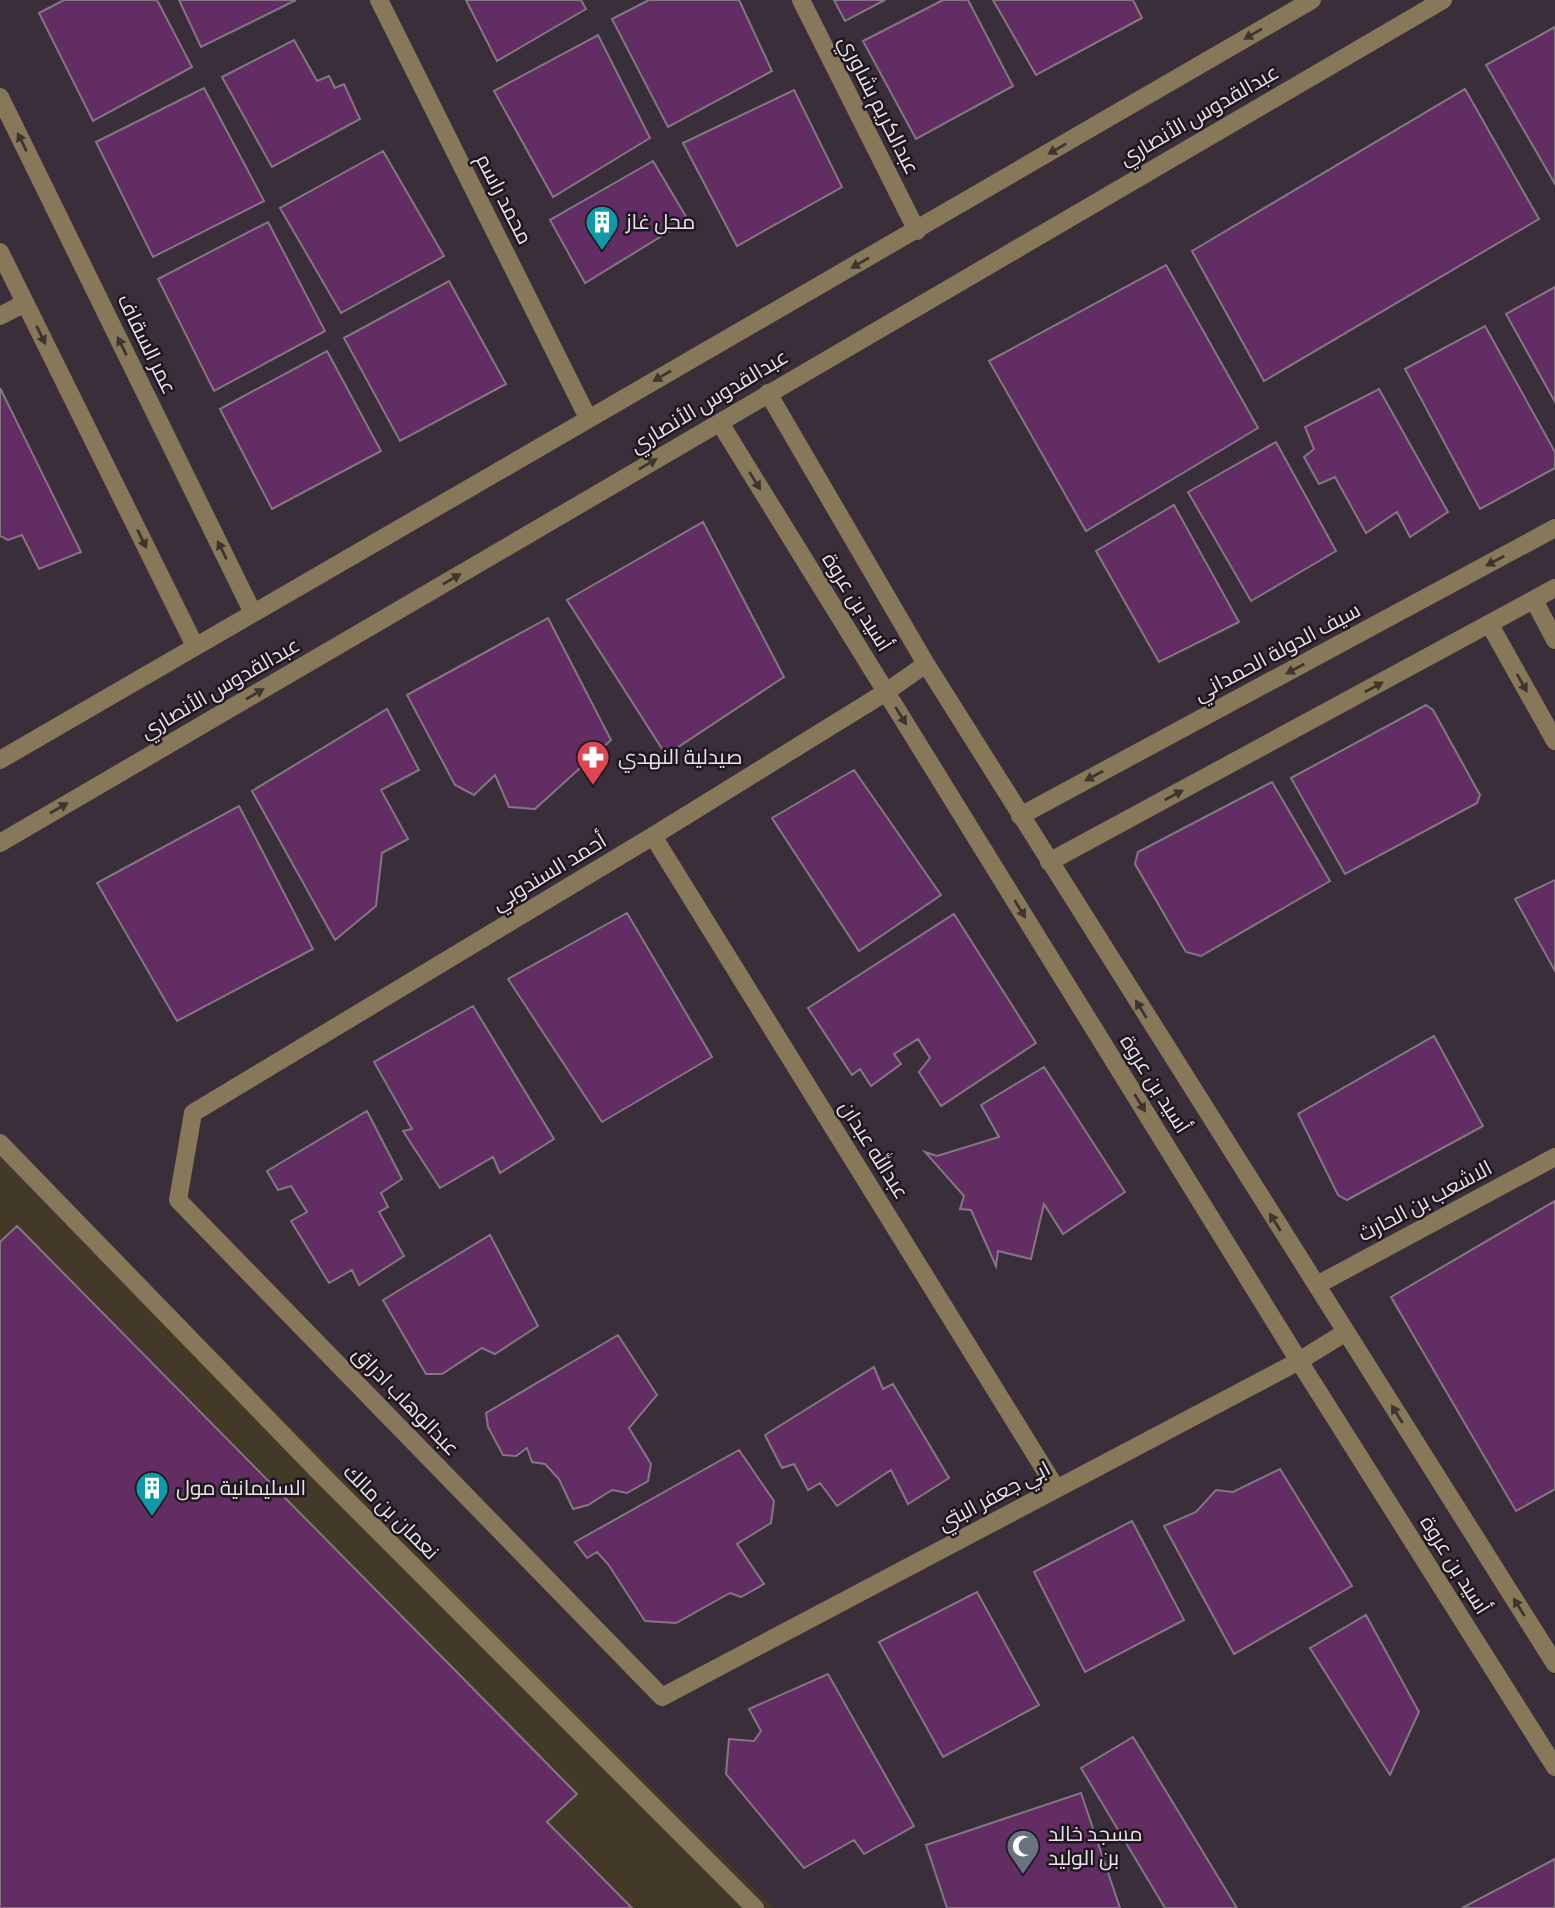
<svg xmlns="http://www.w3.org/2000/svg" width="1555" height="1908" font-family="Barlow,Cairo,sans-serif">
<rect width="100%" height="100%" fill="#3a2e3a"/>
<!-- commercial -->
<path fill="#433929" d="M0,1137L774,1908H0Z"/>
<!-- building -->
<path fill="#622d62" stroke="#857684" stroke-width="2" d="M64,0H157L192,67L93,121L39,13Z
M179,0H296L201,47Z
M466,0H581L586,9L497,61Z
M649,0H739L772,71L668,127L612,19Z
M834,0H885L845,21Z
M943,0H968L1013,86L916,139L863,41Z
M993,0H1133L1142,18L1036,75Z
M1555,27V184L1486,65Z
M598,35L650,138L553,197L494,91Z
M294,40L317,81L329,76L335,88L344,84L360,119L272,167L222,77Z
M204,88L264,201L153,257L96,142Z
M1465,89L1539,219L1264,381L1192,251Z
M794,90L842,187L737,246L683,143Z
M383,151L444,256L341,313L280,208Z
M653,161L688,220L585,283L550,220Z
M268,222L325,331L214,391L158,279Z
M1166,265L1258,428L1086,531L989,361Z
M449,281L506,384L400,441L344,338Z
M1555,287V402L1506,314Z
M1485,326L1555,452V468L1480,509L1405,369Z
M327,351L381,451L272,509L220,409Z
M0,388L81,552L39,569L22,535L8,540L0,536Z
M1379,389L1448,512L1410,537L1397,512L1366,533L1335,477L1319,484L1304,457L1314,449L1305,427Z
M1276,442L1336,551L1251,601L1188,492Z
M1174,505L1239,622L1159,662L1096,551Z
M703,522L784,677L666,755L567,600Z
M548,618L611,740L535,809L509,807L495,775L474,795L455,785L407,695Z
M1426,705L1433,710L1480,795L1477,803L1345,874L1291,778Z
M387,709L419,770L381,790L408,839L382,853L376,906L335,940L252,791Z
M854,770L941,895L859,951L772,818Z
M1272,782L1330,881L1201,956L1186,952L1135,864L1138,852Z
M239,806L313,949L177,1021L97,883Z
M1555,880V971L1515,899Z
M627,913L712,1057L602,1122L508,979Z
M954,914L1036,1043L941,1106L919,1072L930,1058L918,1039L894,1054L901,1064L871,1086L860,1069L852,1075L808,1008Z
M473,1006L554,1139L500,1173L493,1157L440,1188L403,1131L412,1129L374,1062Z
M1434,1036L1483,1126L1347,1200L1338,1195L1298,1114Z
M1044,1067L1125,1192L1063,1234L1044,1204L1031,1259L998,1251L996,1266L971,1210L960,1209L964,1196L925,1152L937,1156L999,1137L981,1105Z
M367,1111L402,1179L381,1193L388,1207L379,1212L404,1256L359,1285L352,1270L329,1283L291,1221L307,1212L291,1186L278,1190L267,1171Z
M1555,1201V1489L1516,1511L1391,1297Z
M17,1226L577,1794L547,1822L632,1908H0V1242Z
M490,1235L538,1326L495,1354L482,1348L442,1374H426L383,1300Z
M618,1335L657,1395L629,1428L651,1464L648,1481L627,1493L612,1490L588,1505L573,1509L559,1479L545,1464L532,1462L527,1448L516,1456L503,1455L488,1427L486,1413Z
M874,1367L883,1389L893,1384L949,1478L908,1504L891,1470L837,1506L820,1483L808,1490L794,1464L782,1468L765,1435Z
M739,1450L774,1501L771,1523L737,1544L764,1584L741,1597L730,1593L676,1623L645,1621L608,1564L597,1552L587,1558L575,1542Z
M1280,1469L1352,1586L1234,1654L1164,1526L1196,1512L1216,1490L1233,1492Z
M1132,1521L1184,1620L1085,1672L1034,1572Z
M977,1592L1039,1705L943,1757L879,1642Z
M1366,1615L1419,1712L1390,1775L1310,1648Z
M828,1674L914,1826L864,1854L854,1840L804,1868L726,1774L729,1739L754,1741L761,1731L749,1709Z
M1133,1737L1237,1908H1165L1081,1768Z
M1081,1793L1120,1908H947L926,1845Z
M1555,1859V1908H1462Z"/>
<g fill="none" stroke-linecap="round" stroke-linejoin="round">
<!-- minor -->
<path stroke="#88785a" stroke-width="18" d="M379,0L588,418
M801,0L917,231
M0,97L252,611
M0,252L195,646
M0,316L25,303
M768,393L926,664L1555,1664
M720,423L1299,1361L1555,1767
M1534,600L1555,640
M1490,625L1555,741
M926,664L886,692L653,836L193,1113L178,1200L662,1697L1299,1361L1346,1332
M0,760C436,504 876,255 1312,0
M1020,816L1555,528
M653,836L1056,1488
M0,843L1443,0
M1049,862L1555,588
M0,1143L323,1476L755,1908
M1317,1285L1555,1157"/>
</g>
<!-- one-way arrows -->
<defs><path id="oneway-solid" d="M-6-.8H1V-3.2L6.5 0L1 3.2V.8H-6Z" transform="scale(1.75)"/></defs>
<g fill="#3e3530">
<use href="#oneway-solid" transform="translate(1253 34) rotate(150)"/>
<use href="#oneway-solid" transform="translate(22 142) rotate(-116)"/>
<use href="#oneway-solid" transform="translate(1057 149) rotate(150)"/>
<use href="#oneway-solid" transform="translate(860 263) rotate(150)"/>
<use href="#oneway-solid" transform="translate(41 335) rotate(64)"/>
<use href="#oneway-solid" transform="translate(122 346) rotate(-116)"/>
<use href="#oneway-solid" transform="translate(662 376) rotate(150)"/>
<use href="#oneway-solid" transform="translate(648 464) rotate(-30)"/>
<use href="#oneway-solid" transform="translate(755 481) rotate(58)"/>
<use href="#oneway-solid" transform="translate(142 539) rotate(64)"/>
<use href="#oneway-solid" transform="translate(222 550) rotate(-116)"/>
<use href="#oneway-solid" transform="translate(1495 561) rotate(152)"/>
<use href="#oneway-solid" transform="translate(452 579) rotate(-30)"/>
<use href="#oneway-solid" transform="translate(1295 669) rotate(152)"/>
<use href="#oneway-solid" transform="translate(1522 683) rotate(61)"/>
<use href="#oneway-solid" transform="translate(1374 687) rotate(-28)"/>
<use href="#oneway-solid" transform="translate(255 694) rotate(-30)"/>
<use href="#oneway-solid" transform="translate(901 716) rotate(58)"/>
<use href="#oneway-solid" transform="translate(1094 776) rotate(152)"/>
<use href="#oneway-solid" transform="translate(1174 795) rotate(-28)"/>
<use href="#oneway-solid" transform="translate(59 808) rotate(-30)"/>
<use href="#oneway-solid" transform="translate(1020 909) rotate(58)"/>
<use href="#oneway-solid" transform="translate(1141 1009) rotate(-122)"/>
<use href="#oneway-solid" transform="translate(1140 1103) rotate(58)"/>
<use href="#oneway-solid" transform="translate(1275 1222) rotate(-122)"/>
<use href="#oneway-solid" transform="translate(1397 1414) rotate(-122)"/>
<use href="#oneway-solid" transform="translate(1519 1607) rotate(-122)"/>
</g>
<!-- icons -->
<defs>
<symbol id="building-pin" viewBox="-11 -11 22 30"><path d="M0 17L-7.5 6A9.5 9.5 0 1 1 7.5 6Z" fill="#0f9aa8" stroke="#1e181e"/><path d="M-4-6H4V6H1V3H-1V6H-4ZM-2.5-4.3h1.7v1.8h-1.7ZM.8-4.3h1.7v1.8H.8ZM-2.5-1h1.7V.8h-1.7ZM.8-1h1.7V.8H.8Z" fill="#fff"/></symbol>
<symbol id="pharmacy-pin" viewBox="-11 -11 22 30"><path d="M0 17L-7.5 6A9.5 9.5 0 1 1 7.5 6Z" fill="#e0444e" stroke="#1e181e"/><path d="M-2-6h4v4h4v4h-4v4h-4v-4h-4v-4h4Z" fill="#fff"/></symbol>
<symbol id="mosque-pin" viewBox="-11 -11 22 30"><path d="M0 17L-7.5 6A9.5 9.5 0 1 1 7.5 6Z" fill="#6b7280" stroke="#1e181e"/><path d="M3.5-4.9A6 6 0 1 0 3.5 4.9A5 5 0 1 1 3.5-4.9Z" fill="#fff"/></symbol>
</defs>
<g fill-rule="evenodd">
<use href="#building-pin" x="583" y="203" width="38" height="52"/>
<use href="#pharmacy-pin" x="574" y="738" width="38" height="52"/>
<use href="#building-pin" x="133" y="1469" width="38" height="52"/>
<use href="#mosque-pin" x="1004" y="1827" width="38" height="52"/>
</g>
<g text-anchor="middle" stroke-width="5" stroke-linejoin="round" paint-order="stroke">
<!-- street labels -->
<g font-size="21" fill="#eae2ea" stroke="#1e181e">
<text transform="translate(879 105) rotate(63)" y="7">عبدالكريم بشاوري</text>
<text transform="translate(1199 115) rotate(-30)" y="7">عبدالقدوس الأنصاري</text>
<text transform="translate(504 199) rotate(63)" y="7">محمد راسم</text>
<text transform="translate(147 344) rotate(64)" y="7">عمر السقاف</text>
<text transform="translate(709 401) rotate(-31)" y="7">عبدالقدوس الأنصاري</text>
<text transform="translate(857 602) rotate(58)" y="7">أسيد بن عروة</text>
<text transform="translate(1277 652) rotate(-28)" y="7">سيف الدولة الحمداني</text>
<text transform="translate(220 688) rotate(-30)" y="7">عبدالقدوس الأنصاري</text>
<text transform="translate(549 872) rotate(-31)" y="7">أحمد السندوبي</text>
<text transform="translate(1155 1084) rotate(58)" y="7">أسيد بن عروة</text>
<text transform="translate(874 1150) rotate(58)" y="7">عبدالله عبدان</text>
<text transform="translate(1425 1201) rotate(-28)" y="7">الاشعب بن الحارث</text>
<text transform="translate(406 1401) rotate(46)" y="7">عبدالوهاب ادراق</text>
<text transform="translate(994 1496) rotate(-28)" y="7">ابي جعفر البتي</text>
<text transform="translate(391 1512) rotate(45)" y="7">نعمان بن مالك</text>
<text transform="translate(1455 1565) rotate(58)" y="7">أسيد بن عروة</text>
</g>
<!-- poi labels -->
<g font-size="21" fill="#eae2ea" stroke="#1e181e" text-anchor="start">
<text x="626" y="229">محل غاز</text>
<text x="618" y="764">صيدلية النهدي</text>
<text x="176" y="1495">السليمانية مول</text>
<text x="1048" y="1841">مسجد خالد<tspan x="1048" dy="24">بن الوليد</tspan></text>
</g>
</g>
</svg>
